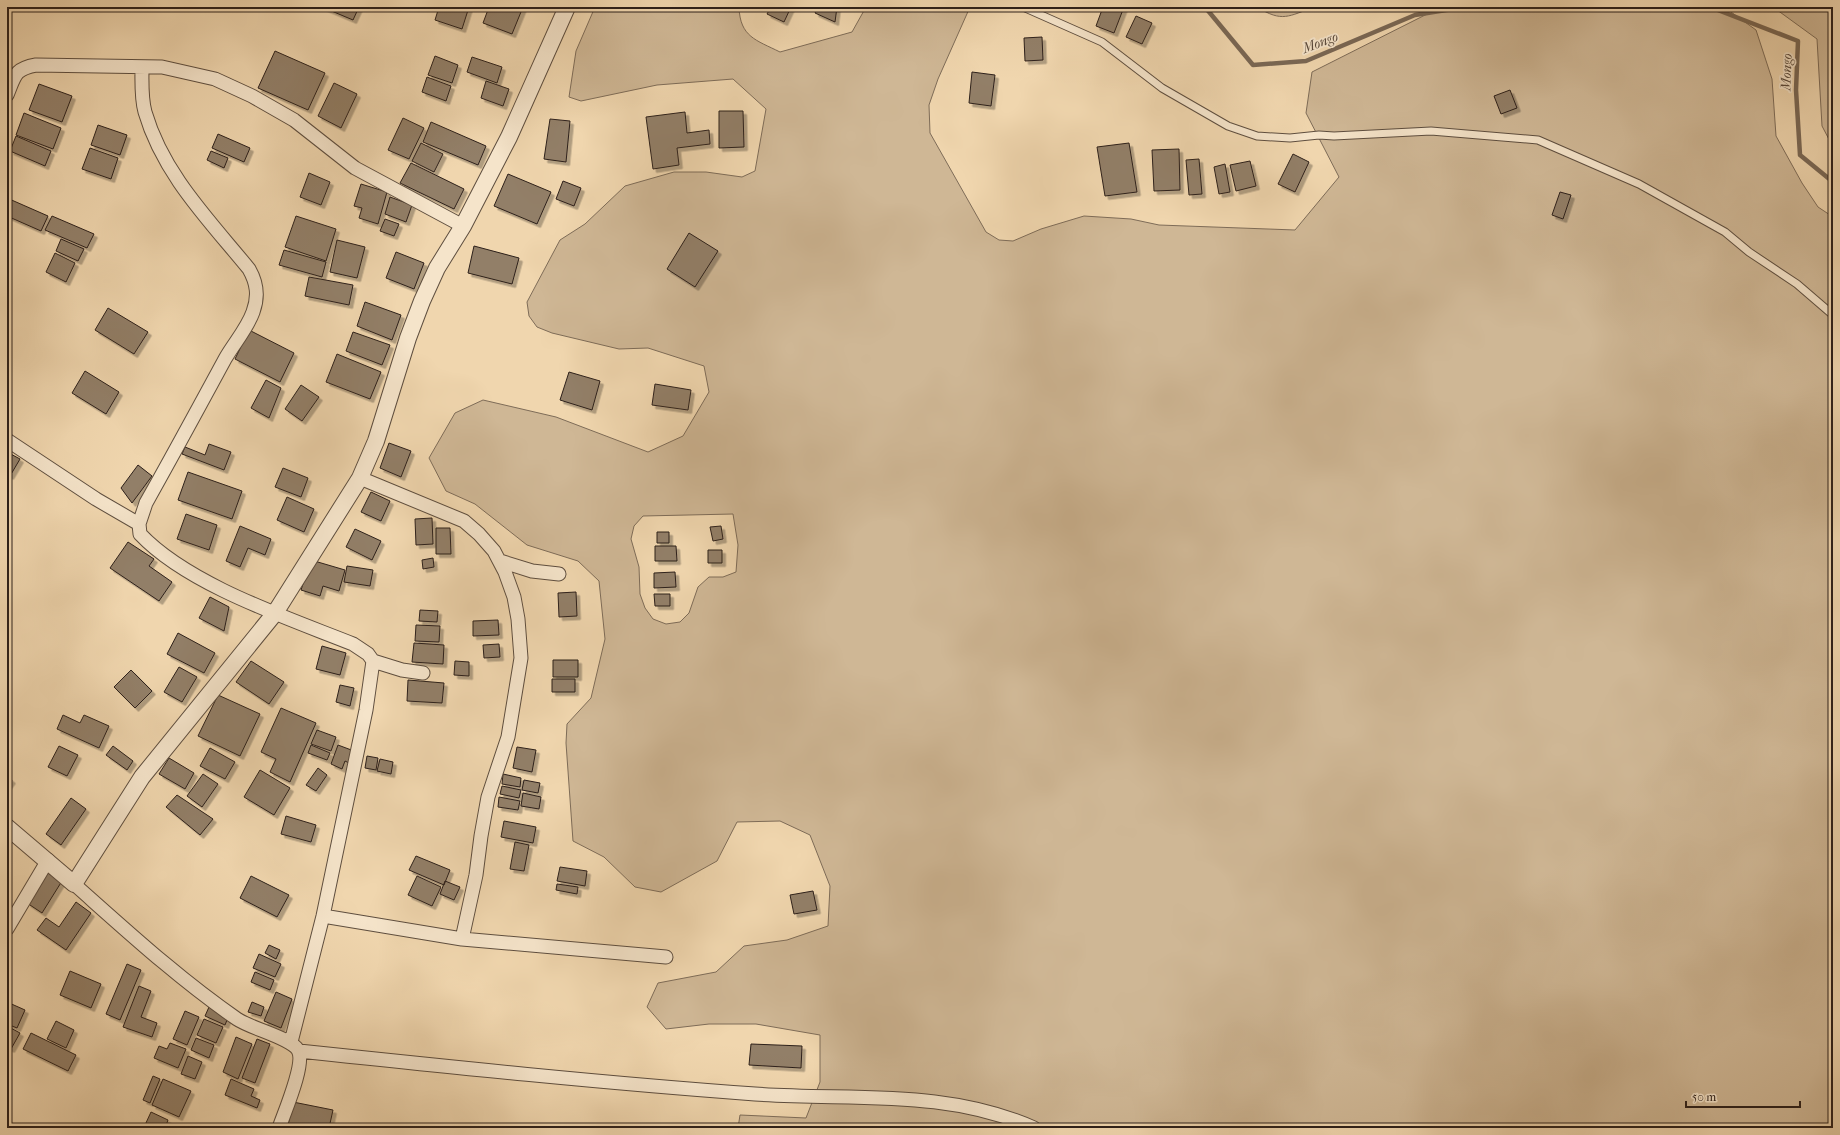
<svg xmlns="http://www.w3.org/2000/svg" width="1840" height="1135" font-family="'IM FELL French Canon',serif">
<defs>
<filter id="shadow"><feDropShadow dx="3.5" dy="3.5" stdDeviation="0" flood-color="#0004"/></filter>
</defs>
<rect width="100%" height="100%" fill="#f0d6ae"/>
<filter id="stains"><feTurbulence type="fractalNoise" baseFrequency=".005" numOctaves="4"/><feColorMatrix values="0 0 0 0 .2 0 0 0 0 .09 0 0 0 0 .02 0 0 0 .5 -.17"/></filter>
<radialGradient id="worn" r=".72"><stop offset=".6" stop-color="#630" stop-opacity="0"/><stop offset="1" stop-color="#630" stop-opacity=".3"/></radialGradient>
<!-- green -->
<path fill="#cfb795" stroke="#7e6c58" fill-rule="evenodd" d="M595,7H739C740,37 756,40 780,52L852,32L866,7H970L938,79L929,105L930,133L986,232L999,240L1013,241L1041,229L1084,216L1131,219L1159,225L1295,230L1339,177L1306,113L1312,72L1441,7H1724L1756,30L1772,79L1776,136L1802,183L1818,207L1833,217V1128H738L740,1115L806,1118L820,1082V1035L756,1024H709L666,1029L647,1007L658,983L716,972L744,946L787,940L828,926L830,886L810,835L780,821L737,822L717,861L661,892L635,887L604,857L573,841L566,743L567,724L591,698L605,639L599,581L578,561L527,545L475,504L446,491L429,458L455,413L483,400L556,417L648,452L683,436L709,392L704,366L648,348L619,349L552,333L537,327L529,316L527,302L560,240L585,224L625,186L674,172H706L742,177L755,171L766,109L733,79L657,85L581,101L569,97L576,51ZM733,514L738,545L736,572L723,577H709L698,587L689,613L680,622L666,624L653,619L645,608L640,594L639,567L631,539L634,526L643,516Z
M1257,7H1315C1288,16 1283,23 1257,7Z
M1773,7H1833V147L1822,126L1817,39Z"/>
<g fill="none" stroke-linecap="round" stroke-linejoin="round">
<!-- stream -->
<path stroke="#7a6855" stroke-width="4.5" d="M1205,7L1253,65L1306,61L1415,15L1465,7
M1710,7L1798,41L1796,90L1800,155L1833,182"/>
</g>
<!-- building -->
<path fill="#927f67" stroke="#2d201a" filter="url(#shadow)" d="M322,7H359L353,20Z
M439,7H469L462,29L435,20Z
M489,7H523L512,34L483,23Z
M771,7H791L784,22L767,14Z
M818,7H837L835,22L815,13Z
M1103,7H1124L1114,33L1096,26Z
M1136,16L1152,23L1142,44L1126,37Z
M1042,37L1043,60L1025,61L1024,38Z
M275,51L325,73L308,110L258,88Z
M435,56L458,65L452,83L428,75Z
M472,57L502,67L497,83L467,72Z
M972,72L995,75L991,106L969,103Z
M427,77L451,86L446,101L422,92Z
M486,81L509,89L503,106L481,98Z
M334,83L357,94L341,128L318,116Z
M39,84L72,96L62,122L29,110Z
M1510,90L1517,108L1501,114L1494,96Z
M719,111H743L744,147L719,148Z
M685,112L687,133L709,130L710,144L677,148L679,165L653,169L646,117Z
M24,113L61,128L53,149L16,135Z
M403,118L424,128L409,159L388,150Z
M550,119L570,121L566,162L544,159Z
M431,122L486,146L478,165L423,142Z
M98,125L127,135L120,155L91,145Z
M218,134L250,148L244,162L212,148Z
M16,136L51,151L45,166L10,151Z
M421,143L443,154L434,172L412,161Z
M1129,143L1137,192L1105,196L1097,147Z
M90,148L118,158L111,179L82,169Z
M1179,149L1180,190L1154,191L1152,150Z
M211,151L228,158L224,168L207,160Z
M1293,154L1309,162L1295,192L1278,184Z
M1199,159L1202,194L1189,195L1186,160Z
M1250,161L1256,186L1236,191L1230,165Z
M411,163L464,189L454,209L400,183Z
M1225,164L1230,192L1219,194L1214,167Z
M309,173L330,182L321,205L300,197Z
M508,174L551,192L537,224L494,206Z
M563,181L581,188L574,206L556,199Z
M361,184L387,192L378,224L359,218L362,208L354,206Z
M1560,192L1571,195L1563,219L1552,215Z
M390,197L412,205L406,222L385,214Z
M7,198L48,216L41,231L7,216Z
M52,216L94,234L87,248L45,230Z
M296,216L336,229L326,261L285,247Z
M385,219L399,224L394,236L380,231Z
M689,233L718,251L695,287L667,269Z
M61,239L84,249L78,261L56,251Z
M337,240L365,247L357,278L330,272Z
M474,246L519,258L512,284L468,273Z
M284,250L326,262L322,277L279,265Z
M396,252L424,263L414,289L386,278Z
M55,253L75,263L66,282L46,272Z
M309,277L353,285L349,305L305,296Z
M365,302L401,315L392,340L357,326Z
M108,308L148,332L134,354L95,330Z
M249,330L294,353L280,382L235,359Z
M353,332L390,345L382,365L346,351Z
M337,354L381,372L370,399L326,382Z
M85,371L119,392L106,414L72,393Z
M569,372L600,381L592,410L560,400Z
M266,380L281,388L269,418L251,408Z
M655,384L691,390L688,410L652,405Z
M301,385L319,397L302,421L285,409Z
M389,443L411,451L401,477L380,468Z
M209,444L231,452L224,470L182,454L185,447L205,455Z
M7,452L20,459L10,476L7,474Z
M138,465L152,476L132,503L121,488Z
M283,468L308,478L301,497L275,487Z
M188,472L242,491L232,519L178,500Z
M371,492L390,501L381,521L361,512Z
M287,497L314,509L304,532L277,520Z
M186,514L217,525L209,550L177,539Z
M432,518L433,544L416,545L415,519Z
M240,526L271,539L265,555L248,548L240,567L226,561Z
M721,526L723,539L713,541L710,527Z
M436,528H450L451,554H436Z
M355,529L381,541L372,560L346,547Z
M657,532H669V543H657Z
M128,542L154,559L149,566L172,582L159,601L110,568Z
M655,546H676L677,561H655Z
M708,550H722V563H708Z
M433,558L434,567L423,569L422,560Z
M311,560L345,570L339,591L323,586L320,596L301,590Z
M347,566L373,570L370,586L344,582Z
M675,572L676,587L654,588V573Z
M576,592L577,616L559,617L558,593Z
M654,594H670V606H655Z
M210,597L229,607L224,631L199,618Z
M420,610L438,611L437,622L419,621Z
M498,620L499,635L473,636V621Z
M416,625L440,626L439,642L415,641Z
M178,633L215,653L204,673L167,654Z
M414,643L444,645L443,664L412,662Z
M499,644L500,657L484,658L483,645Z
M322,646L346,653L340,675L316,669Z
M553,660H578V677H553Z
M251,661L284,682L269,704L236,682Z
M455,661L469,662V676L454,675Z
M179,667L197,677L182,702L164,692Z
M131,670L152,691L135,708L114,687Z
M552,679H575V692H552Z
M408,680L444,683L442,703L407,701Z
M340,685L354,688L350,706L336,702Z
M218,695L260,714L240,756L198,736Z
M281,708L316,723L290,782L270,772L276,759L261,752Z
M63,715L80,723L84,715L109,726L99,748L57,729Z
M317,730L336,737L331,751L311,744Z
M311,745L330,753L327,760L308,753Z
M338,745L354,751L349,763L345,761L342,769L331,764Z
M59,746L78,755L67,776L48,767Z
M113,746L133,761L127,770L106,755Z
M517,747L536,750L532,772L513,768Z
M210,748L235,762L225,779L200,766Z
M367,756L378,758L376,770L365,768Z
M169,758L194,773L185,789L159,774Z
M380,759L393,762L391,774L377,771Z
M318,768L327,775L316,791L306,785Z
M260,770L290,788L274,815L244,797Z
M203,774L218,784L202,807L187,796Z
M503,774L521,778L520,787L502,784Z
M7,776L12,780L7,787Z
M524,780L540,783L538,793L522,790Z
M502,786L521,790L519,798L500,794Z
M523,793L541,797L539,809L521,806Z
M177,795L213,819L200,835L166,807Z
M499,797L520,801L518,810L498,807Z
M71,798L86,809L61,845L46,834Z
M286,816L316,825L311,842L281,834Z
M504,821L536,827L533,843L501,837Z
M515,842L529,845L524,871L510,869Z
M416,856L450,870L444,885L409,870Z
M560,867L587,871L585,886L557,881Z
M46,872L62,881L42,913L27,903Z
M251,876L289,895L277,917L240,898Z
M417,876L441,887L432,906L408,895Z
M445,881L460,887L454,900L440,894Z
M557,884L578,887L577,894L556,890Z
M813,891L817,910L794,914L790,895Z
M76,902L91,913L66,950L37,930L46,918L59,927Z
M269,945L280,950L276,959L265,953Z
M259,954L281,964L275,977L253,968Z
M127,964L141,970L120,1020L106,1014Z
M70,971L101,984L91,1008L60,995Z
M255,972L274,980L270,990L251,982Z
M139,986L151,991L141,1017L157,1023L152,1037L123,1027Z
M276,992L292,999L281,1028L264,1021Z
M7,1002L25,1010L17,1028L7,1024Z
M252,1002L264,1007L261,1016L248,1012Z
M209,1007L229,1015L225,1025L205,1016Z
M185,1011L199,1017L187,1045L173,1039Z
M204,1019L223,1027L216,1043L197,1035Z
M56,1021L74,1030L66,1048L47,1039Z
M7,1026L20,1033L11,1049L7,1047Z
M31,1033L76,1055L68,1071L23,1049Z
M236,1037L252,1044L238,1079L223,1072Z
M196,1038L214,1045L209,1058L191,1050Z
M257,1039L270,1044L255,1083L242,1078Z
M170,1043L186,1049L178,1068L154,1058L159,1046L167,1049Z
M751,1044L802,1046L801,1068L749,1065Z
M188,1056L202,1062L195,1079L181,1074Z
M153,1076L160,1079L150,1103L143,1100Z
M163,1079L191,1091L179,1117L152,1105Z
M231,1079L254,1089L251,1096L260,1100L257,1108L225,1095Z
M293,1102L333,1110L329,1128H304L288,1125Z
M151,1112L168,1120L165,1128H151L145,1125Z"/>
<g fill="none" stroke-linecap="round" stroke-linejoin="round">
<defs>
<path id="service" d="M1023,7L1102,42L1162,88L1228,126L1257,136L1290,138L1319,135L1334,136L1431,131L1538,140L1639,184L1725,232L1749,252L1797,284L1833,315"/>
<path id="minor" d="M7,95C15,76 14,69 36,65L162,67L215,79L252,96L294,120L355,168L463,226
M7,440L96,499L139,524L140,534C188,585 288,618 353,644L368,654L373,661L366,710L323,916L291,1042
M360,478L464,521L479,534L494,551L505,572L514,597L518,619L521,658L508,737L488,797L481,836L476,875L462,939
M139,524L146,503C173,455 199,407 225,359C234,343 247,329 253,312C259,296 257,283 249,269C209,220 163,174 145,112C141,98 142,81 142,67
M500,561L532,571L559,574
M373,661L402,670L423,673
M74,884C127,931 179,979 237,1019C252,1029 291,1038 298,1050C306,1063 284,1113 279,1128
M323,916L462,939L666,957
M7,929L48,860
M299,1051C451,1067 603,1083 755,1094C850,1101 944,1088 1034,1128"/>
<path id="tertiary" d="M7,827L74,884L142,777L275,613L360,478L376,441L408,338L422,301L437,268L463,226L509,137L567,7"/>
</defs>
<!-- service casing -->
<use href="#service" stroke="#5e4e3f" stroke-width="9"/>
<!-- minor casing -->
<use href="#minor" stroke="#5e4e3f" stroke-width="15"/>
<!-- tertiary casing -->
<use href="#tertiary" stroke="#5e4e3f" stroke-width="18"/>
<!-- service -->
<use href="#service" stroke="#f5e4ca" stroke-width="7"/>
<!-- minor -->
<use href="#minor" stroke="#f5e4ca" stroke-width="13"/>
<!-- tertiary -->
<use href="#tertiary" stroke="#f5e4ca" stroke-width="16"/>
</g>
<g text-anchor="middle" stroke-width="3.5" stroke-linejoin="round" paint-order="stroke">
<!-- water labels -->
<g font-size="14" font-style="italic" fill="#5a4a3c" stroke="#f5e4ca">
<text transform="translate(1320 42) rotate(-21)" y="5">Mongo</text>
<text transform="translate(1786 72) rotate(-88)" y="5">Mongo</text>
</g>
</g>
<!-- margin -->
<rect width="1840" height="1135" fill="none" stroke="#f0d6ae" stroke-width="24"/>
<rect x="8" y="8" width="1824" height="1119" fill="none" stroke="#2d201a" stroke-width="2"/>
<rect x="12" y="12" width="1816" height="1111" fill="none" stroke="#2d201a"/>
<!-- scale -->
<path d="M1686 1101v6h114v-6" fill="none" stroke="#2d201a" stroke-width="2"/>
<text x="1692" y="1101" font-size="12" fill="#2d201a" stroke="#f5e4ca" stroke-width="3" paint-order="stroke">50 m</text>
<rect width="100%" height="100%" filter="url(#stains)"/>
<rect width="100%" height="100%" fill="url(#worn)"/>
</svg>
